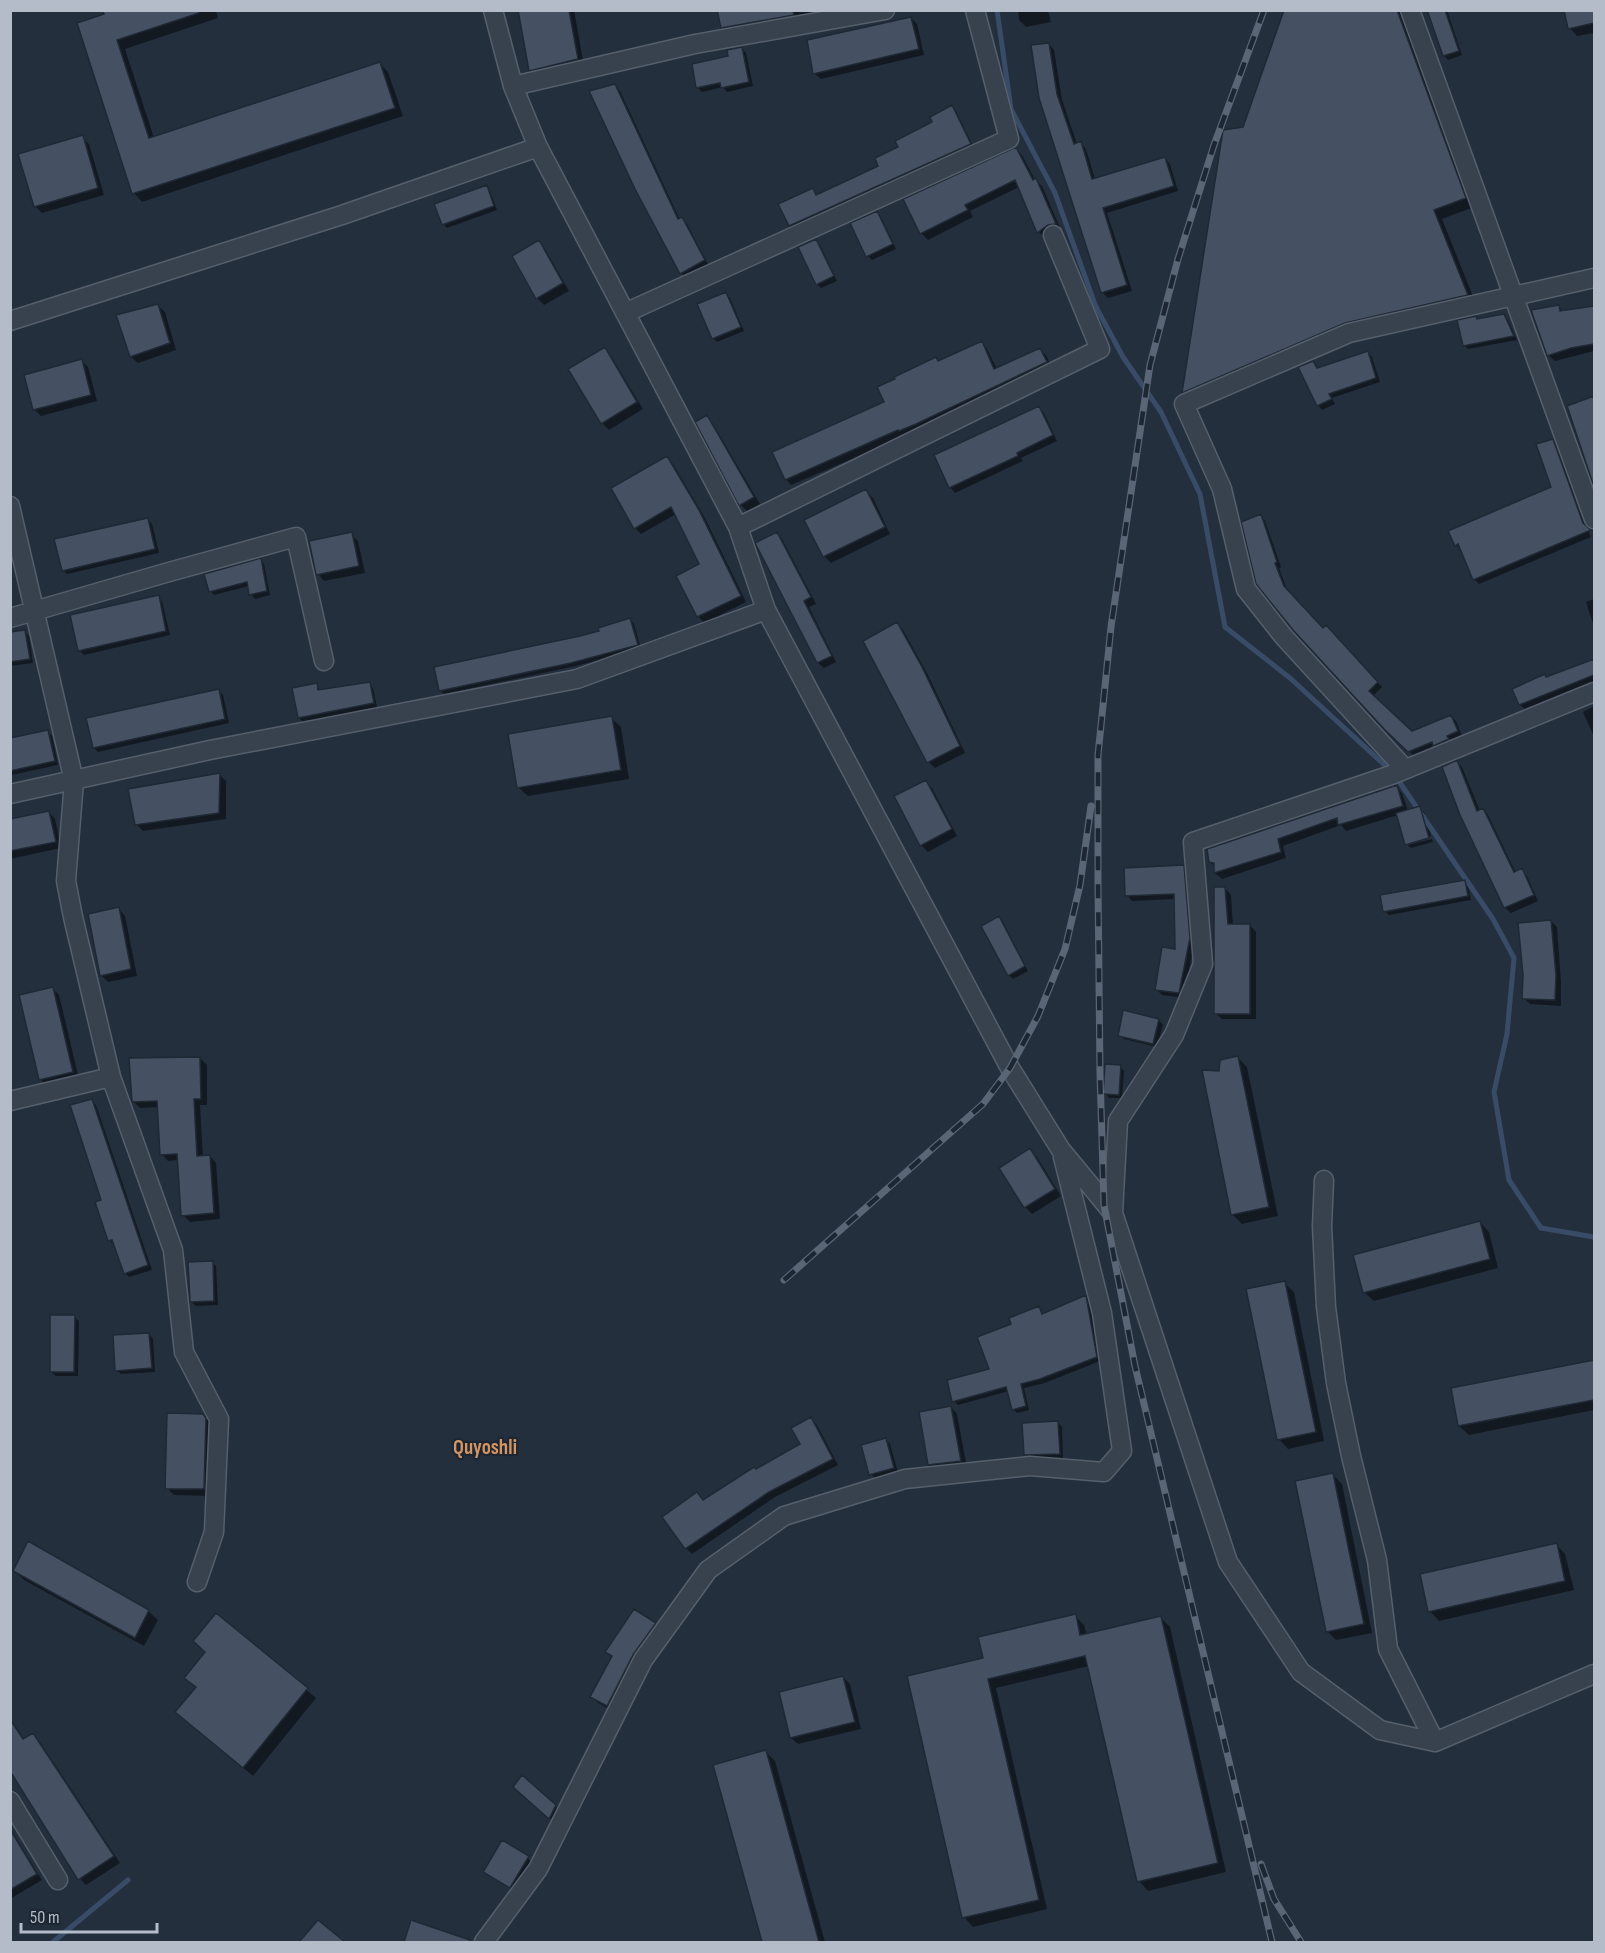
<svg xmlns="http://www.w3.org/2000/svg" width="1605" height="1953" font-family="'Sofia Sans Condensed',sans-serif">
<rect width="100%" height="100%" fill="#242f3e"/>
<!-- shadow -->
<path fill="#0007" d="M104,10H216L218,18L125,49L154,138L380,64L388,72L403,116L142,202L134,193Z
M520,10H574L584,66L537,77L530,70Z
M719,10H835L729,33L723,27Z
M1018,10H1048L1051,22L1026,27L1019,20Z
M1286,10H1401L1474,207L1442,219L1476,304L1354,331L1192,401L1184,392L1244,129Z
M1429,10H1447L1462,55L1448,60L1444,55Z
M1566,10H1594V33L1577,36L1570,28Z
M911,18L917,24L924,55L821,79L814,73Z
M1049,44L1054,50L1062,100L1077,144L1081,143L1086,149L1095,179L1165,158L1170,164L1178,191L1107,213L1132,291L1108,298L1102,292L1041,98Z
M741,49L746,53L753,86L727,92L723,87L702,92L698,88Z
M614,86L620,91L680,220L687,224L709,266L686,278L681,273Z
M951,107L956,111L974,148L794,230L790,226L780,205L812,190L817,196L880,167L900,148L934,123Z
M82,137L89,144L104,195L42,213L35,206Z
M1016,149L1022,155L1035,180L1042,186L1061,230L1055,231L1045,238L1039,232L1019,187L970,211L973,217L928,240L922,234L905,200Z
M486,186L490,191L497,210L447,228L443,224Z
M876,213L881,217L896,249L872,260L868,256Z
M816,241L820,245L837,281L821,288L817,284Z
M539,242L545,249L569,291L544,305L537,298Z
M726,294L730,298L744,331L717,342L713,338Z
M158,306L165,312L176,350L138,363L131,357Z
M1559,307L1564,312L1594,307V351L1555,361L1548,355Z
M1504,316L1508,320L1517,340L1468,349L1464,345L1478,320Z
M982,343L987,349L997,369L1040,349L1046,355L1052,368L922,429L791,485L786,479L939,363Z
M605,349L611,356L643,409L609,430L602,423Z
M1368,353L1372,357L1380,382L1332,398L1335,404L1322,410L1318,405L1313,362L1318,369Z
M82,361L88,367L97,401L41,416L34,409Z
M1594,398V482L1569,407Z
M1039,408L1044,413L1057,441L1021,458L1023,461L955,493L950,487Z
M706,417L713,424L760,504L747,511L741,505Z
M1553,440L1558,445L1579,510L1591,537L1479,584L1474,579L1461,550L1456,545L1553,488Z
M667,458L673,464L705,518L746,602L704,623L698,616L701,565L676,514L641,534L635,528Z
M866,491L873,498L890,534L831,563L824,556L806,520Z
M1261,516L1265,521L1281,567L1279,568L1288,592L1324,630L1331,632L1382,687L1373,696L1411,733L1451,716L1456,721L1462,736L1451,741L1453,744L1439,750L1436,747L1414,756L1393,736L1294,629Z
M148,519L152,524L159,553L67,574L63,570Z
M777,533L782,539L816,604L809,607L836,662L824,668L818,663L757,544Z
M351,534L358,541L365,573L324,581L318,574Z
M260,560L264,564L270,595L255,599L251,594L249,586L214,595L210,591Z
M158,597L162,601L170,635L84,655L79,650Z
M1594,599V627L1586,602Z
M630,620L634,624L641,649L576,666L444,694L440,690Z
M897,624L903,630L928,675L965,753L935,768L928,762Z
M24,631L29,636L33,663L10,666V634Z
M1594,661V683L1526,710L1520,705L1545,676L1547,678Z
M369,684L373,688L377,707L303,722L299,718L316,685L321,691Z
M218,690L223,695L229,723L98,752L94,748Z
M1594,706V737L1583,712Z
M611,718L621,727L629,779L528,796L518,787Z
M47,731L52,736L58,765L12,775L10,773V740Z
M1457,762L1462,767L1480,811L1483,809L1488,815L1516,873L1522,870L1527,876L1538,901L1511,913L1505,908L1462,814Z
M219,774L226,781V819L143,831L136,824Z
M925,781L932,788L957,836L928,852L921,845Z
M1396,787L1402,793L1408,811L1420,808L1424,812L1431,836L1407,843V845L1398,815L1346,831L1341,825L1283,846L1286,858L1222,879L1215,873L1216,867L1210,862Z
M49,812L55,819L61,848L10,859V820Z
M1432,839L1433,842L1411,848L1408,845Z
M1183,867L1189,872L1194,944L1184,998L1162,995L1156,989L1177,951L1175,899L1132,901L1127,895Z
M1464,882L1468,886L1471,900L1389,915L1385,911Z
M1225,888L1231,895L1233,925H1250L1256,932V1019H1222L1215,1013Z
M119,909L125,916L137,976L108,982L101,975Z
M999,918L1003,922L1028,971L1013,979L1009,975Z
M1551,921L1557,927L1561,982V1006L1530,1004L1524,998Z
M52,988L59,995L79,1079L47,1086L41,1080L20,996Z
M1159,1020L1163,1025L1157,1047L1124,1039L1120,1035Z
M200,1058L207,1065V1105H200L203,1157L210,1156L216,1163L220,1219L190,1222L183,1215L179,1160L168,1161L162,1154L159,1107L140,1108L133,1101Z
M1238,1058L1247,1067L1278,1216L1242,1224L1233,1215L1220,1072Z
M1120,1066L1124,1071L1122,1098H1109L1105,1093Z
M92,1101L96,1105L152,1270L129,1277L125,1273L114,1245L109,1240L103,1201Z
M1030,1150L1037,1157L1061,1196L1032,1214L1025,1207L1001,1168Z
M1480,1222L1489,1232L1498,1268L1374,1301L1364,1292Z
M212,1262L216,1266L218,1305L196,1306L191,1302Z
M1284,1283L1294,1292L1324,1441L1288,1449L1279,1439Z
M1086,1297L1090,1301L1100,1361L1045,1383L1024,1388L1029,1410L1017,1413L1013,1409L1009,1391L958,1405L954,1401L991,1370L1013,1325L1039,1308L1044,1315Z
M74,1317L79,1321L78,1376H56L51,1372Z
M149,1334L153,1339L155,1372L121,1374L116,1370Z
M1594,1361V1410L1469,1435L1459,1426L1452,1389Z
M951,1407L957,1414L967,1468L936,1471L929,1465Z
M203,1415L210,1422V1496L174,1495L167,1488Z
M811,1419L817,1425L838,1465L775,1497L692,1554L686,1548L703,1501L802,1445Z
M1058,1422L1062,1427L1063,1458L1029,1459L1025,1455Z
M886,1440L890,1444L898,1472L875,1478L871,1474Z
M1332,1474L1342,1484L1372,1633L1336,1640L1327,1631Z
M1556,1544L1565,1554L1574,1590L1439,1621L1430,1611Z
M15,1571L148,1611L158,1620L144,1646L24,1580Z
M216,1615L316,1698L253,1776L177,1712L197,1688L186,1678L207,1653Z
M1075,1616L1084,1625L1087,1635L1161,1618L1170,1627L1226,1872L1148,1891L1139,1881L1089,1666L996,1688L1047,1909L973,1927L964,1917L985,1659Z
M655,1624L661,1630L613,1711L598,1703L592,1697L613,1658L607,1652Z
M843,1677L850,1684L861,1729L798,1744L791,1738Z
M10,1718L25,1740L33,1735L40,1742L120,1863L86,1885L80,1879L10,1766Z
M766,1752L775,1761L825,1942H763L715,1766Z
M519,1791L555,1806L560,1810L554,1822Z
M10,1828L42,1880L10,1899Z
M502,1842L533,1862L515,1891L485,1872Z
M338,1939L342,1942H305L303,1940Z
M454,1939L453,1942L406,1941Z"/>
<g fill="none" stroke-linecap="round" stroke-linejoin="round">
<!-- stream -->
<path stroke="#394c67" stroke-width="5" d="M997,10L1011,109L1055,193L1096,307L1123,357L1161,412L1200,494L1225,627L1290,678L1390,770
M1396,777L1493,919L1514,958L1507,1034L1494,1092L1509,1180L1541,1228L1594,1237
M53,1942L128,1880"/>
</g>
<!-- building -->
<path fill="#455162" stroke="#1f2835" stroke-width="1.5" d="M102,10H199V13L117,40L149,138L380,62L395,108L132,194L77,23L104,14Z
M518,10H569L578,59L529,71Z
M717,10H793L794,15L721,28Z
M1284,10H1397L1466,198L1434,210L1468,295L1345,323L1182,393L1223,130L1243,127Z
M1427,10H1445L1459,51L1443,56Z
M1564,10H1594V23L1568,29Z
M911,17L919,49L813,74L807,40Z
M1049,43L1057,94L1074,144L1081,141L1092,179L1165,157L1174,186L1103,208L1127,285L1101,293L1039,98L1031,45Z
M742,47L749,82L721,88L720,83L696,88L692,64L728,56L727,50Z
M615,84L678,219L682,217L705,260L680,274L635,189L589,91Z
M952,105L971,144L789,226L778,204L813,188L816,195L878,166L875,158L898,147L895,141L932,122L930,117Z
M83,135L98,188L34,207L18,154Z
M1016,147L1033,180L1036,178L1056,224L1048,225L1037,233L1015,180L965,205L968,210L920,234L903,199Z
M487,185L494,206L442,225L434,204Z
M877,211L893,244L866,257L850,223Z
M816,239L834,276L816,285L798,247Z
M539,240L563,283L536,299L512,256Z
M726,292L741,327L712,339L697,304Z
M158,304L170,343L130,357L116,315Z
M1559,305L1560,311L1594,306V344L1571,348L1547,356L1531,310Z
M1504,314L1514,336L1463,346L1457,320L1476,316L1477,319Z
M982,341L994,369L1040,348L1047,362L916,424L899,431L898,430L785,480L772,452L884,402L877,387L895,379L894,377L936,357L938,361Z
M605,347L637,402L601,424L568,369Z
M1368,351L1376,378L1329,394L1332,399L1317,406L1298,367L1313,361L1317,368Z
M82,359L91,395L33,410L24,375Z
M1594,396V487L1567,406Z
M1039,406L1053,435L1017,453L1018,456L949,488L934,455Z
M707,415L754,497L739,506L695,422Z
M1553,439L1583,523L1591,530L1473,580L1458,544L1455,546L1448,531L1551,487L1536,444Z
M667,456L699,510L741,596L697,617L676,576L699,564L671,507L634,529L611,488Z
M866,489L885,527L823,557L804,520Z
M1261,514L1277,562L1275,563L1284,586L1323,628L1326,625L1378,682L1369,691L1412,731L1451,715L1458,731L1447,736L1449,739L1433,746L1432,742L1408,752L1385,730L1293,630L1256,584L1241,522Z
M148,518L155,549L62,571L54,539Z
M352,532L359,566L316,575L309,541Z
M777,532L811,597L804,601L832,656L817,663L755,543Z
M261,558L267,591L249,595L247,582L209,592L204,574Z
M159,595L166,631L78,651L70,615Z
M630,618L638,645L571,663L439,691L434,667L580,636L599,631L598,628Z
M897,622L922,667L960,746L927,763L863,641Z
M25,630L30,659L10,662V632Z
M1594,659V675L1519,705L1512,689L1545,674L1546,677Z
M370,682L374,703L298,718L292,688L317,683L318,690Z
M219,689L225,719L93,748L86,718Z
M612,716L621,770L517,788L508,734Z
M48,730L55,761L10,771V738Z
M1457,760L1477,811L1483,808L1514,872L1522,868L1534,895L1504,908L1460,815L1442,767Z
M220,773L219,813L135,825L128,789Z
M926,780L952,829L920,846L894,796Z
M1397,785L1403,806L1338,825L1337,818L1278,839L1281,852L1214,873V863L1209,862L1207,849Z
M1420,806L1429,838L1405,845L1396,813Z
M49,811L56,842L10,851V819Z
M1184,865L1190,938L1179,993L1155,990L1162,947L1175,949L1174,894L1125,896L1124,868Z
M1465,880L1468,896L1383,912L1380,895Z
M1214,887H1225L1228,924H1250V1014H1214Z
M119,907L131,969L100,976L88,914Z
M999,916L1025,966L1008,976L981,926Z
M1551,920L1556,975L1555,1000L1522,999L1523,975L1518,923Z
M53,987L73,1072L39,1080L19,995Z
M1123,1010L1159,1019L1153,1044L1118,1036Z
M1238,1056L1269,1207L1231,1215L1202,1070L1219,1071L1220,1060Z
M200,1057L201,1099H194L197,1156L210,1155L214,1213L181,1216L177,1154L160,1155L157,1101L132,1102L129,1058Z
M1105,1064L1121,1065L1119,1095L1103,1094Z
M92,1099L148,1265L124,1274L112,1240L108,1241L95,1202L101,1200L70,1105Z
M1030,1148L1055,1189L1024,1208L999,1168Z
M1480,1221L1490,1259L1363,1293L1353,1255Z
M213,1261L214,1301L190,1302L188,1262Z
M1285,1281L1316,1432L1277,1440L1246,1289Z
M1086,1295L1097,1357L1040,1379L1021,1384L1026,1406L1012,1410L1006,1387L952,1402L947,1380L989,1369L977,1337L1011,1324L1009,1318L1039,1306L1042,1314Z
M50,1315H75L74,1372H50Z
M149,1333L152,1368L115,1371L113,1335Z
M1594,1360V1400L1458,1426L1451,1388Z
M951,1406L961,1461L928,1465L919,1412Z
M167,1413L203,1414L206,1418L204,1489H165Z
M811,1417L833,1459L769,1492L685,1549L662,1517L697,1492L703,1500L754,1467L756,1469L800,1444L791,1428Z
M1058,1421L1060,1454L1024,1455L1022,1423Z
M886,1438L894,1468L869,1475L861,1445Z
M1333,1473L1364,1624L1326,1632L1295,1481Z
M28,1541L149,1610L135,1638L13,1571Z
M1557,1543L1565,1581L1428,1612L1420,1574Z
M634,1609L656,1623L633,1655L607,1706L590,1697L612,1656L605,1652Z
M216,1613L308,1688L243,1768L175,1712L196,1687L184,1678L205,1652L193,1641Z
M1076,1614L1080,1635L1161,1616L1218,1863L1137,1882L1085,1656L988,1679L1039,1900L962,1918L907,1676L983,1658L978,1637Z
M843,1676L855,1722L790,1738L779,1692Z
M10,1719L23,1739L33,1733L114,1856L78,1880L10,1771Z
M766,1750L819,1942H762L713,1765Z
M522,1775L556,1805L549,1819L513,1787Z
M10,1829L37,1874L10,1890Z
M502,1840L529,1856L510,1888L483,1872Z
M318,1920L345,1942H299Z
M411,1920L470,1940L469,1942H404Z"/>
<g fill="none" stroke-linecap="round" stroke-linejoin="round">
<defs>
<path id="minor" d="M493,10L513,86L538,147L738,527L766,610L1010,1068L1061,1150L1113,1213
M1410,10L1594,519
M513,86L695,44L885,10
M625,313L1009,139L975,10
M10,321L342,215L538,147
M10,506L74,781L66,881L73,917L111,1077L173,1250L184,1352L219,1419L214,1532L197,1582
M738,527L1100,349L1053,235
M10,618L169,572L296,537L324,661
M1594,692L1394,774L1193,842L1203,964L1174,1035L1118,1121L1113,1213L1228,1562L1301,1672L1380,1730L1435,1742L1594,1674
M1405,769L1284,637L1246,589L1222,489L1184,404L1349,333L1594,278
M10,794L210,750L577,679L766,610
M10,1101L111,1077
M1324,1180L1322,1226L1326,1307L1336,1383L1351,1456L1377,1560L1388,1649L1435,1742
M10,1801L58,1880
M484,1942L538,1869L643,1660L708,1570L784,1516L905,1479L1030,1466L1104,1472L1122,1451L1102,1313L1063,1157"/>
</defs>
<!-- minor casing -->
<use href="#minor" stroke="#565f6c" stroke-width="21"/>
<!-- minor -->
<use href="#minor" stroke="#38414e" stroke-width="18"/>
<defs>
<path id="rail" d="M1264,10L1214,145L1178,259L1150,365L1111,627L1098,755V883L1100,1074L1104,1205L1135,1366L1272,1942
M784,1280L983,1104L1010,1068L1038,1016L1065,949L1080,885L1091,806
M1261,1864L1274,1899L1301,1942"/>
</defs>
<!-- rail casing -->
<use href="#rail" stroke="#5a6575" stroke-width="7"/>
<!-- rail -->
<use href="#rail" stroke="#1d2633" stroke-width="4.5" stroke-dasharray="14" stroke-linecap="butt"/>
</g>
<g text-anchor="middle" stroke-width="4.5" stroke-linejoin="round" paint-order="stroke">
<!-- quarter labels -->
<g font-size="21" font-weight="bold" fill="#d59563" stroke="#1d2633">
<text x="485" y="1454">Quyoshli</text>
</g>
</g>
<!-- border -->
<rect width="1605" height="1953" fill="none" stroke="#b4bcc9" stroke-width="24"/>
<!-- scale -->
<path d="M21 1923v9h136v-9" fill="none" stroke="#b4bcc9" stroke-width="3"/>
<text x="30" y="1923" font-size="18" fill="#b4bcc9" stroke="#1d2633" stroke-width="4.5" paint-order="stroke">50 m</text>
</svg>
